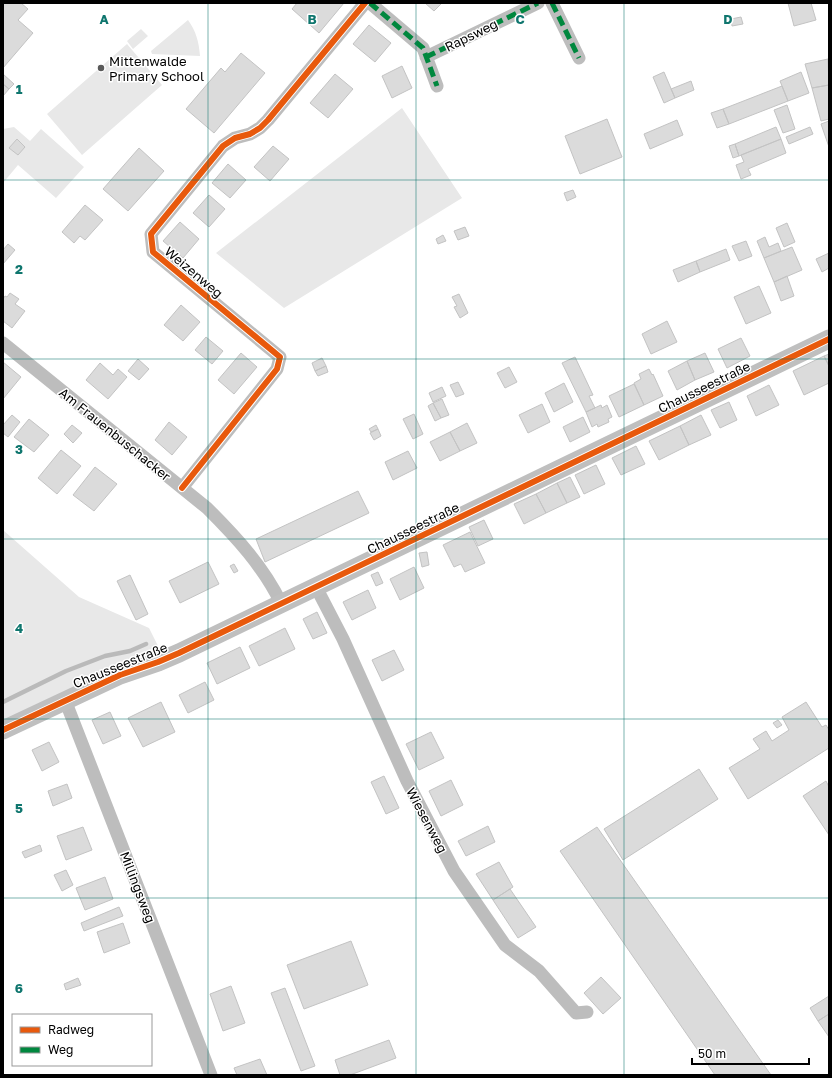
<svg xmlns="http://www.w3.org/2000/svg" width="832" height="1078" font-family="'Golos Text',sans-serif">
<rect width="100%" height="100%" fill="#fff"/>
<!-- green -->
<path fill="#e8e8e8" d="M188,20C196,31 199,42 200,56L152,54L151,51Z
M141,29L148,36L133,49L127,41Z
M127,44L162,85L82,155L47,114Z
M402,108L462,198L284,308L216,253Z
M14,127L30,141L41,129L84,167L56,198L18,165L3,183V129Z
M3,530L79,597L149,628L158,646L3,723Z"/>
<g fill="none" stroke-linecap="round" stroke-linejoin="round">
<!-- stream -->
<path stroke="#bababa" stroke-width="4.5" d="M3,702L66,671L105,656L130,651L146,644"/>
</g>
<!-- building -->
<path fill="#dbdbdb" stroke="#c3c3c3" d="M3,3H21L28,9L18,20L33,33L3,68Z
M297,3H344L319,33L292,9Z
M425,3H442L434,11Z
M788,3H811L816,20L794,26Z
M741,17L743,24L732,26L731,19Z
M369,25L391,43L375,62L353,44Z
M241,53L265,73L214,133L186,109L221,68L225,72Z
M828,59L829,85L812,88L805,64Z
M402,66L412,88L392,98L382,76Z
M664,72L675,98L664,103L653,77Z
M801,72L809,93L788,101L780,81Z
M3,74L14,84L9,89L3,84Z
M335,74L353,89L328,118L310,103Z
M691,81L694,90L675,98L671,89Z
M3,84L9,89L3,96Z
M829,85V119L821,121L812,88Z
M782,86L788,101L729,124L723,109Z
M787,105L795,129L783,133L774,110Z
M723,109L729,124L717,128L711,113Z
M607,119L622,157L580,174L565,136Z
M677,120L683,135L650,149L644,134Z
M829,121V147L821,124Z
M776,127L781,139L739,156L735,144Z
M810,127L813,134L789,144L786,137Z
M17,139L25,147L18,155L9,148Z
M781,139L786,153L748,169L751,175L741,179L736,165L744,162L741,155Z
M735,144L739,156L733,158L729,146Z
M273,146L289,159L270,181L254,167Z
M139,148L164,171L128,211L103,189Z
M228,164L246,180L230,198L212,183Z
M573,190L576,197L567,201L564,193Z
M209,195L225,209L209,227L193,213Z
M85,205L103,220L85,240L80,236L74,243L62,232Z
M180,222L199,239L183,258L163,241Z
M787,223L795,242L784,247L776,228Z
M465,227L469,236L458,240L454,231Z
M443,235L446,241L438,244L436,239Z
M765,237L769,247L778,243L781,251L764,258L757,241Z
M746,241L752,256L739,261L732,246Z
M8,244L15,250L3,264V250Z
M792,247L802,270L774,282L764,258Z
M726,249L730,260L700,272L696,261Z
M829,253V268L822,272L816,259Z
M696,261L700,272L678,282L673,270Z
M787,276L794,296L781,301L774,282Z
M759,286L771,313L746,324L734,297Z
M10,293L19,299L15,304L25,311L12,328L3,321V299L5,296L7,297Z
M459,294L468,313L460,318L454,307L457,306L452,297Z
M181,305L200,322L183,341L164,325Z
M667,321L677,342L651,354L642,334Z
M206,337L223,351L212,364L195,350Z
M741,338L750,356L727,368L718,349Z
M241,353L257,367L234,394L218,380Z
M705,353L714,372L695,380L687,361Z
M829,354V366L824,356Z
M824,356L829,366V383L804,395L793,371Z
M575,357L593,395L589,396L595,408L586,412L562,363Z
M322,358L326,366L315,371L312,363Z
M138,359L149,369L139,380L128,371Z
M687,361L695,380L677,390L668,371Z
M3,362L21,377L3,399Z
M100,363L113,375L118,369L127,377L108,399L86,380Z
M326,366L328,372L318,376L315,371Z
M509,367L517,382L505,388L497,373Z
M649,369L652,375L653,374L663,396L644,405L634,383L641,379L639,374Z
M458,382L464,394L456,397L450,385Z
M564,383L573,402L554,412L545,393Z
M634,384L644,405L619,417L609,396Z
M769,385L779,405L756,416L747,396Z
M442,387L446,396L433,402L429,393Z
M442,399L449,415L441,418L433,403Z
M729,402L737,420L720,428L711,410Z
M433,403L441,418L435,421L428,406Z
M542,404L550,422L528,433L519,415Z
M601,405L602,408L607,405L612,417L608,419L609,422L598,427L597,424L592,427L586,412Z
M414,414L423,434L413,439L403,419Z
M12,415L20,422L8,437L3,433V425Z
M701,415L711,435L689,445L680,426Z
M583,417L590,432L570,442L563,427Z
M29,419L49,435L34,452L14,437Z
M169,422L187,437L172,455L155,440Z
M467,423L477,443L460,451L450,432Z
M72,425L82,433L73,443L64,434Z
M376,425L378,429L371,432L369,429Z
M680,426L689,445L659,460L649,441Z
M378,429L381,436L374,440L370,433Z
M450,432L460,451L440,461L430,442Z
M636,446L645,464L621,475L612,458Z
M61,450L81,466L57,494L38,478Z
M408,451L417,468L393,480L385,462Z
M596,465L605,484L584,494L575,475Z
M95,467L117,484L94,511L73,495Z
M570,477L580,497L567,503L557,483Z
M557,483L567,503L546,513L536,494Z
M358,491L369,513L265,562L256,539Z
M536,494L546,513L524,524L514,504Z
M484,520L493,539L478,546L469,527Z
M470,532L485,563L465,572L461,564L454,567L443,545Z
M427,552L429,565L422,567L419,553Z
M208,562L219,584L180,603L169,581Z
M234,564L238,571L234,573L230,566Z
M414,567L424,588L400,600L390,579Z
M378,572L383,583L376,586L371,575Z
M130,575L148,614L136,620L117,581Z
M368,590L376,608L352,620L343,602Z
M317,612L327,633L313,639L303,619Z
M285,628L295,649L259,666L249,646Z
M240,647L250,668L217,684L207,663Z
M394,650L404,670L382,681L372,660Z
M205,682L214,700L188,713L179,695Z
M161,702L175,732L143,747L128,718Z
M806,702L822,727L826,725L829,730V748L748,799L729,768L760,749L753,739L766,731L772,741L789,730L782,717Z
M110,712L121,736L103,744L92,720Z
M778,720L782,725L777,728L773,723Z
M431,732L444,758L419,770L406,744Z
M49,742L59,762L42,771L32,750Z
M699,769L718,799L623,860L604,829Z
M384,776L399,808L386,814L371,782Z
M451,780L463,805L441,816L429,791Z
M826,781L829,787V835L803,796Z
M67,784L72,798L53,806L48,791Z
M488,826L495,842L466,856L458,841Z
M83,827L92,850L66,860L57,836Z
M597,827L771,1075H715L560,851Z
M40,845L42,851L25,858L22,852Z
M499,862L513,887L493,900L476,874Z
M66,870L73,885L62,891L54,875Z
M105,877L113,899L85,910L76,888Z
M510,889L536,927L518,938L493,900Z
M119,907L123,916L84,931L81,923Z
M123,923L130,943L104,953L97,932Z
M351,941L368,985L304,1009L287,965Z
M601,977L621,998L603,1014L584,993Z
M78,978L81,985L66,990L64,984Z
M231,986L245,1023L223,1031L210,994Z
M285,988L315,1066L301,1071L271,993Z
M829,996V1014L818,1021L810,1008Z
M829,1014V1037L818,1021Z
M389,1040L396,1058L350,1075H340L335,1060Z
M260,1059L267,1075H237L234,1068Z"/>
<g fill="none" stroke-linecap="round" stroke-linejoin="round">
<!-- street -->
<path stroke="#bdbdbd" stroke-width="13" d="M370,3L423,48L437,86
M552,3L579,58
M426,57L538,3
M3,343L207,508C236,537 263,566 281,603
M182,488L277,369L280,357L153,252L151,234L223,146L235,138L250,134L260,128L268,120L365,3
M316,587L343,639L407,781L454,871L505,945L539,971L576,1013L587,1012
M65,700L211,1075"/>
<!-- secondary -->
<path stroke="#bfbfbf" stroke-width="19" d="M3,730L120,675L158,662L179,653L829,339"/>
<!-- quiet -->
<path stroke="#00873e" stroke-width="5" stroke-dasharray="10 5" stroke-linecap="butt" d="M370,3L423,48L437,86
M552,3L579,58
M426,57L538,3"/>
<defs>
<path id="cycleway" d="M182,488L277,369L280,357L153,252L151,234L223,146L235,138L250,134L260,128L268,120L365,3
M3,730L120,675L158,662L179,653L829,339"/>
</defs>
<!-- cycleway casing -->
<use href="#cycleway" stroke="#fff" stroke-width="8"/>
<!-- cycleway -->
<use href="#cycleway" stroke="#e8590c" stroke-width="6"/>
</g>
<!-- grid -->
<path fill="none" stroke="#0f766e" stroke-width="1" stroke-opacity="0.55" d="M208,3V1075M416,3V1075M624,3V1075M3,180H829M3,359H829M3,539H829M3,719H829M3,898H829"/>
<!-- markers -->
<circle fill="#595959" stroke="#fff" stroke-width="1.5" cx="101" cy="68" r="4"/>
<g text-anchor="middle" stroke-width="3" stroke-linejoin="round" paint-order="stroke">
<!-- street labels -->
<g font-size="13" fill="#000" stroke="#fff">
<text transform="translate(471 35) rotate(-26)" y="5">Rapsweg</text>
<text transform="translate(194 272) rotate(40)" y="5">Weizenweg</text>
<text transform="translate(704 387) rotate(-26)" y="5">Chausseestraße</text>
<text transform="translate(115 434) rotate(39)" y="5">Am Frauenbuschacker</text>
<text transform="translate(413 528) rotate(-26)" y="5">Chausseestraße</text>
<text transform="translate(120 665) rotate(-22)" y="5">Chausseestraße</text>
<text transform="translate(427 820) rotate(62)" y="5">Wiesenweg</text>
<text transform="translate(138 887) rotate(69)" y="5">Millingsweg</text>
</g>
<!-- poi labels -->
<g font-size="13" fill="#000" stroke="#fff" text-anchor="start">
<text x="109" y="66">Mittenwalde<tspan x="109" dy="15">Primary School</tspan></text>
</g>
</g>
<g font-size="13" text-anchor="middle" font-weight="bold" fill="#0f766e" stroke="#fff" stroke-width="3" stroke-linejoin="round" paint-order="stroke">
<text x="104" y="24">A</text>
<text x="312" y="24">B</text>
<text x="520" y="24">C</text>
<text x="728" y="24">D</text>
<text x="19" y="94">1</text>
<text x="19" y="274">2</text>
<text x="19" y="454">3</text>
<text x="19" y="633">4</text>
<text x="19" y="813">5</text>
<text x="19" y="993">6</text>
</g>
<!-- border -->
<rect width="832" height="1078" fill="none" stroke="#000000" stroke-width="8"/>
<!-- legend -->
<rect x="12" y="1014" width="140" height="52" fill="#ffffff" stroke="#999999"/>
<rect x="20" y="1027" width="20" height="6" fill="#e8590c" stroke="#999999"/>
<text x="48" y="1034" font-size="12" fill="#000000">Radweg</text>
<rect x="20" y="1047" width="20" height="6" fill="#00873e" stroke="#999999"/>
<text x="48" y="1054" font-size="12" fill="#000000">Weg</text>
<!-- scale -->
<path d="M692 1058v6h117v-6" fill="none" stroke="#000000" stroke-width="2"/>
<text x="698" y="1058" font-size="12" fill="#000000" stroke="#ffffff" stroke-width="3" paint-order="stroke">50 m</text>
</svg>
